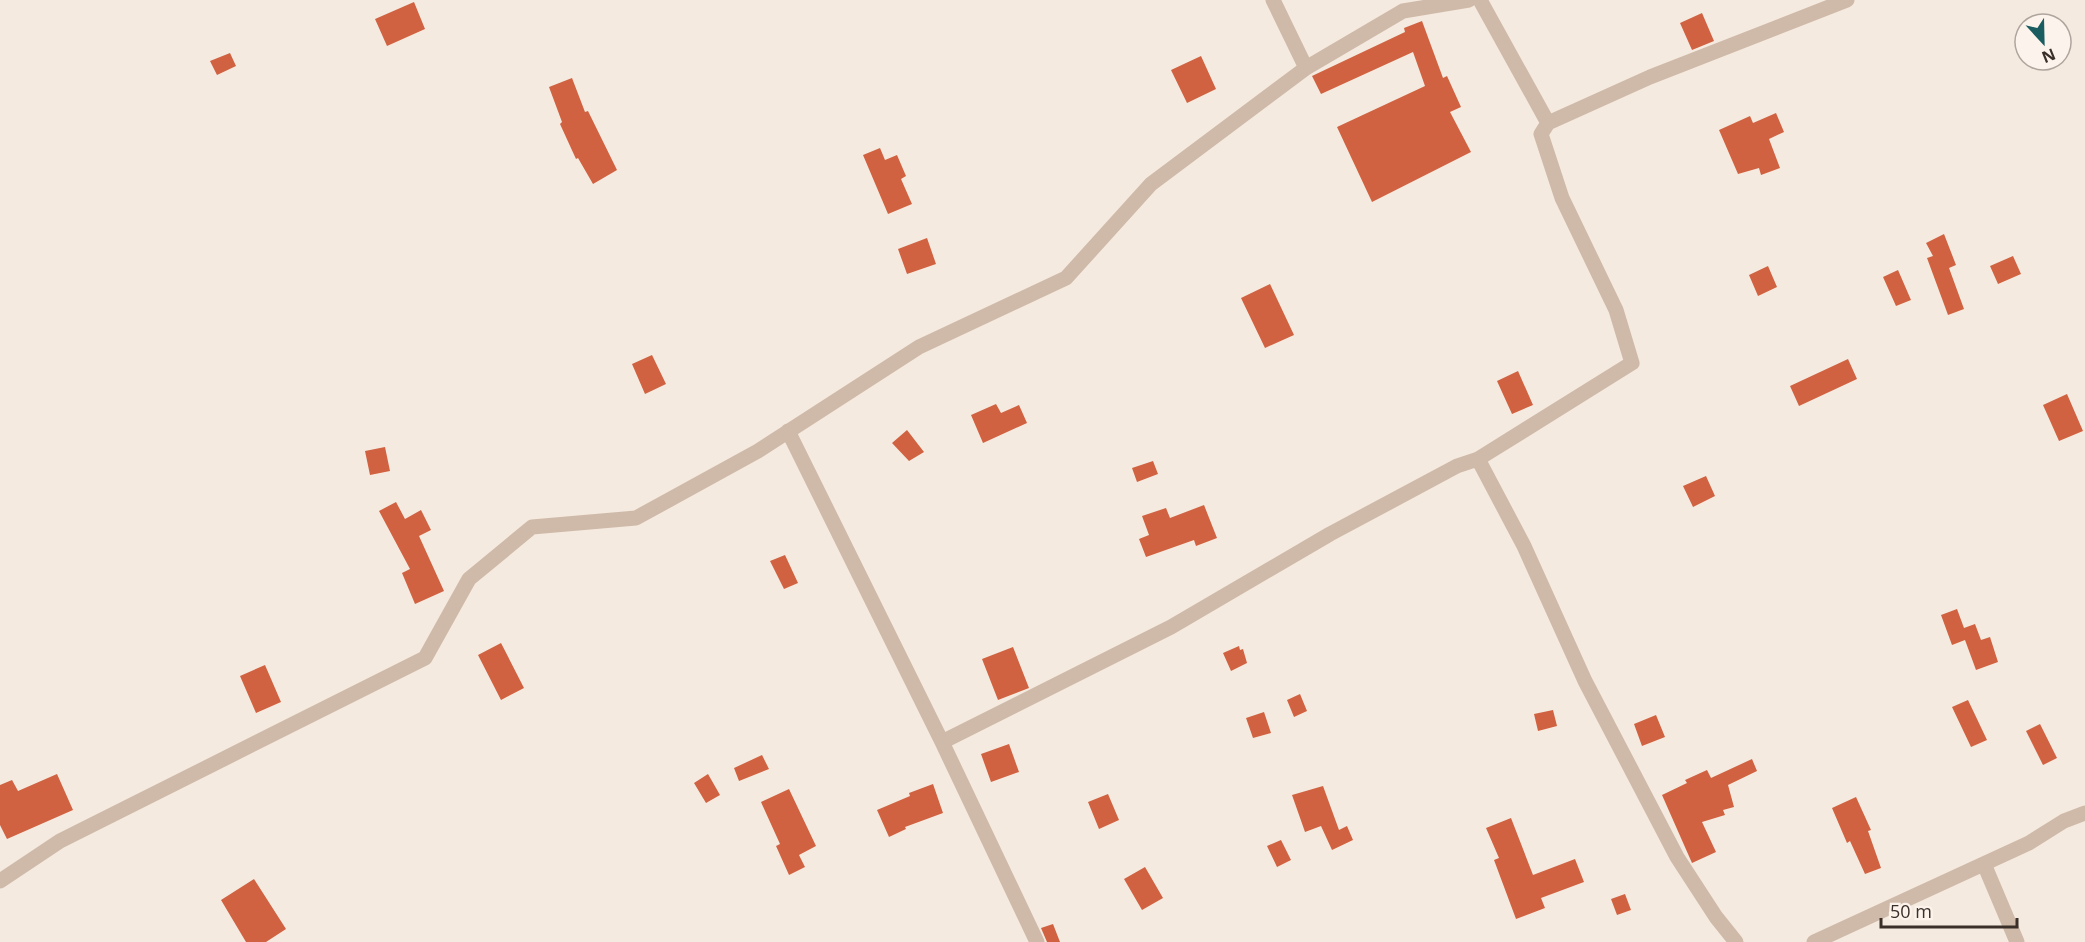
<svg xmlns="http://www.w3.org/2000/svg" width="2085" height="942" font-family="'Open Sans',sans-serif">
<rect width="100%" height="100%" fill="#f5eadf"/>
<!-- building -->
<path fill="#d06241" d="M414,2L425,29L387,46L375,19Z
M1702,13L1714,41L1692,50L1680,23Z
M1422,21L1443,78L1447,76L1461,107L1450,112L1471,152L1372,202L1337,127L1425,86L1413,52L1321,94L1312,76L1405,32L1404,28Z
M230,53L236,66L217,75L210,61Z
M1201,56L1216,89L1187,103L1171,70Z
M572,78L585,112L588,111L617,170L593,184L578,158L576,159L560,124L562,122L549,87Z
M1776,113L1784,132L1769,139L1780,168L1761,175L1759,168L1738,174L1719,130L1750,116L1753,123Z
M880,148L885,160L897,155L906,176L901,179L912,204L888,214L863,155Z
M1944,234L1956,265L1949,268L1964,309L1948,315L1927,258L1933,256L1926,243Z
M927,238L936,264L907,274L898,249Z
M2013,256L2021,274L1998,284L1990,266Z
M1768,266L1777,287L1758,296L1749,275Z
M1898,270L1911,300L1896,306L1883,277Z
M1270,284L1294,335L1265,348L1241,298Z
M652,355L666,384L645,394L632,364Z
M1848,359L1857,379L1799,406L1790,386Z
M1518,371L1533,405L1512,414L1497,381Z
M2067,394L2083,431L2059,441L2043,405Z
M996,404L1001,413L1019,405L1027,423L983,443L971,415Z
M907,430L924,452L909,461L892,443Z
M385,447L390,471L370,475L365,451Z
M1153,461L1158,474L1137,482L1132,468Z
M1706,476L1715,496L1693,507L1683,486Z
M396,502L405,519L421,510L431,530L419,536L444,591L415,604L402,573L410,569L379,511Z
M1204,505L1217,538L1196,546L1194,540L1146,557L1139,539L1149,535L1142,516L1166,508L1170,518Z
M785,555L798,583L784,589L770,561Z
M1957,609L1964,628L1975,624L1981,640L1990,637L1998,662L1976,670L1965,640L1952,645L1941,615Z
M501,643L524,688L501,700L478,655Z
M1239,646L1240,650L1243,649L1247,663L1231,671L1223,653Z
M1013,647L1029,688L998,700L982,659Z
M265,665L281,702L256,713L240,676Z
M1300,694L1307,711L1294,717L1287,700Z
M1968,700L1987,740L1971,747L1952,707Z
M1553,710L1557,726L1538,731L1534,714Z
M1264,712L1271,733L1253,738L1246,718Z
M1656,715L1665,737L1642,746L1634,724Z
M2040,724L2057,758L2043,765L2026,731Z
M1009,744L1019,772L991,782L981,754Z
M762,755L769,769L739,781L734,768Z
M1752,759L1757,771L1728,785L1734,807L1723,810L1725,815L1702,822L1716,852L1692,863L1662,795L1687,783L1685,780L1707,770L1711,778Z
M57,774L73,810L7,839L0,825V785L12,780L18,791Z
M708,774L720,795L706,803L694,783Z
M933,784L943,813L905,827L906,829L889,837L877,810L910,796L909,793Z
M1323,786L1339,830L1347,826L1353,840L1332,850L1321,826L1305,832L1292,795Z
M789,789L816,846L799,855L805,867L789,875L776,846L780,844L761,802Z
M1108,794L1119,820L1099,829L1088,802Z
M1856,797L1871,830L1868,831L1881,868L1865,874L1850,841L1847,843L1832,808Z
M1511,818L1533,875L1575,859L1584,882L1541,898L1545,908L1516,919L1494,860L1499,858L1486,828Z
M1281,840L1291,860L1277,867L1267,846Z
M1145,867L1163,898L1142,910L1124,879Z
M254,879L286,929L266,942H246L221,900Z
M1625,894L1631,910L1617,915L1611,899Z
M1053,924L1060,942H1047L1041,928Z"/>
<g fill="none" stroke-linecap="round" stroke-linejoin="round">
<!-- minor -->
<path stroke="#cfbaa9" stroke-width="15" d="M1273,0L1306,68
M1480,0L1548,123
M788,431L942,742L1037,942
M1478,459L1524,546L1585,681L1677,857L1716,917L1736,942
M942,742L1171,627L1330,534L1457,466L1478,459L1632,363L1616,310L1562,198L1541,134L1548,123L1650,77L1847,0
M1984,864L2017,942
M0,881L60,841L425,658L469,579L532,527L636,518L758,451L919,347L1066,278L1151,184L1306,68L1403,11L1469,0
M1814,942L2029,843L2064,821L2085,813"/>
</g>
<!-- north arrow -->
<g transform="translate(2043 42) rotate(158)"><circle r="28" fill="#fcf4ec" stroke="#afa59e" stroke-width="1.5"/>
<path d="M0-4.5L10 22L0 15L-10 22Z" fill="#1a5d61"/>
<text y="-9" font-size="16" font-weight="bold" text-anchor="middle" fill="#3b2f29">N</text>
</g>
<!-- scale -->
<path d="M1881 918v9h136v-9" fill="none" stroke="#3b2f29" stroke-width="3"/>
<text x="1890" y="918" font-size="18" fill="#3b2f29" stroke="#fcf4ec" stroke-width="4.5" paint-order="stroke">50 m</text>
</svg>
